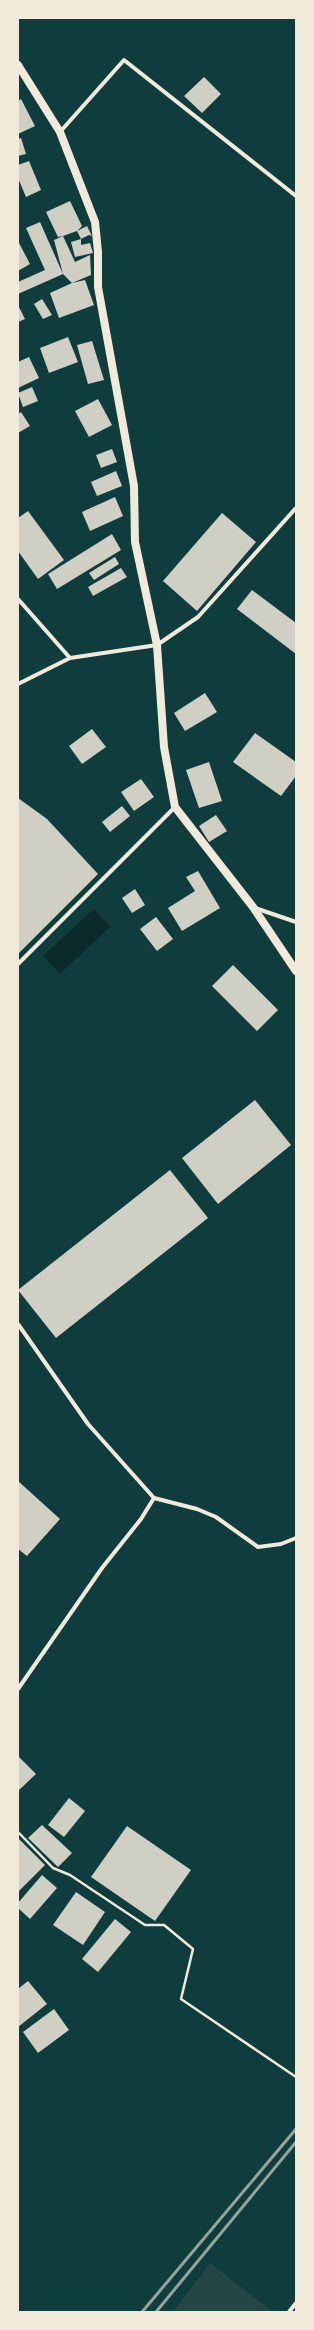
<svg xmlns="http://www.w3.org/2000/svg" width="314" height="2330" font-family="Poppins,sans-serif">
<rect width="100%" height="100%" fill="#0f3d3e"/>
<!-- green -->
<path fill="#244646" d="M210,2263L273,2312H173Z"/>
<!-- water -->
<path fill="#0a2a2b" d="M94,909L110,927L60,974L43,956Z"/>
<!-- building -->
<path fill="#cfcfc3" d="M204,77L221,94L202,113L184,96Z
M21,99L35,126L18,134V101Z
M21,138L26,154L18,156V139Z
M29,161L41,190L26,197L18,178V165Z
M70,201L82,226L77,231L63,236L75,262L90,255L91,275L72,283L63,274L18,294V282L45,270L26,228L40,222L63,274L54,240L63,236L58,237L46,212Z
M87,226L92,236L89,235L81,239L77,231Z
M81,239V245L90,243L93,253L75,257L71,242Z
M18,241L30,264L18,271Z
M85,280L94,305L59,318L50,293L72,283Z
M42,299L52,315L43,319L34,304Z
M18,305L25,319L18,322Z
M68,337L78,362L49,373L40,348Z
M92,341L104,380L88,384L77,345Z
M29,357L39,378L18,388V362Z
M32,387L38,401L23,407L18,393Z
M98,399L112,425L89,437L75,411Z
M21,412L30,426L18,433V414Z
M112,449L117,462L101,468L96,455Z
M116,471L122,486L97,496L91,482Z
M115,497L123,516L90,531L82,512Z
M28,511L64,560L38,579L18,551V518Z
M222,513L256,542L197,611L163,581Z
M112,534L121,550L57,589L48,574Z
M115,557L119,564L94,580L89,573Z
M121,568L127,577L93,596L88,587Z
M252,590L296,623V654L237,609Z
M205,693L217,712L185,731L174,713Z
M92,729L106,747L82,764L69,746Z
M255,733L296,762V776L281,796L233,762Z
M209,762L222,801L199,808L186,770Z
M141,779L154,797L134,811L121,792Z
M18,798L47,819L98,874L18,954Z
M122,806L130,816L110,832L102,822Z
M216,815L227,831L209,842L199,826Z
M198,871L220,908L182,931L168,908L195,891L186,877Z
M135,889L145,905L132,913L122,898Z
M156,917L173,939L157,951L140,929Z
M233,965L278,1010L257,1031L212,986Z
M255,1100L291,1145L218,1204L182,1158Z
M170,1170L208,1218L56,1338L18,1290Z
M18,1481L60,1519L27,1556L18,1549Z
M18,1756L36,1774L18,1791Z
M69,1798L85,1811L64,1837L48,1825Z
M42,1825L72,1853L58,1867L28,1838Z
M127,1826L191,1870L155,1921L91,1877Z
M18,1838L45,1865L18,1892Z
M42,1875L57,1888L30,1919L18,1908V1903Z
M76,1892L105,1912L83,1945L53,1925Z
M115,1919L131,1932L98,1972L82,1959Z
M28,1981L47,2004L18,2027V1989Z
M54,2009L69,2030L38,2053L23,2032Z"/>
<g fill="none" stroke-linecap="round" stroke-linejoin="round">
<!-- path -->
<path stroke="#f1e9da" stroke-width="2.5" d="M18,1832L53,1868L70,1875L145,1925H164L193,1949L181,1999L296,2077"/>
<!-- minor -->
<path stroke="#f1e9da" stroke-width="4" d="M60,132L124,60L296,196
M18,599L70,658
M18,684L70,658L157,645L198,617L296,508
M255,908L296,922
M18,964L175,807
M18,1324L88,1424L154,1498
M18,1689L102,1568L141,1519L154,1498L197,1509L216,1517L258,1547L281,1544L296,1538
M289,2312L296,2303"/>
<!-- secondary -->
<path stroke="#f1e9da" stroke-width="8" d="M18,65L60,132L95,222L98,252V287L134,486L135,542L157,645L164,747L175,807L253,907L296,971"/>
<!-- rail -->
<path stroke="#97a49c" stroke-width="3" d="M142,2312L296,2129
M156,2312L296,2142"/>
</g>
<!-- border -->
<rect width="314" height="2330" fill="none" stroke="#f1e9da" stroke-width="38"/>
</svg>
